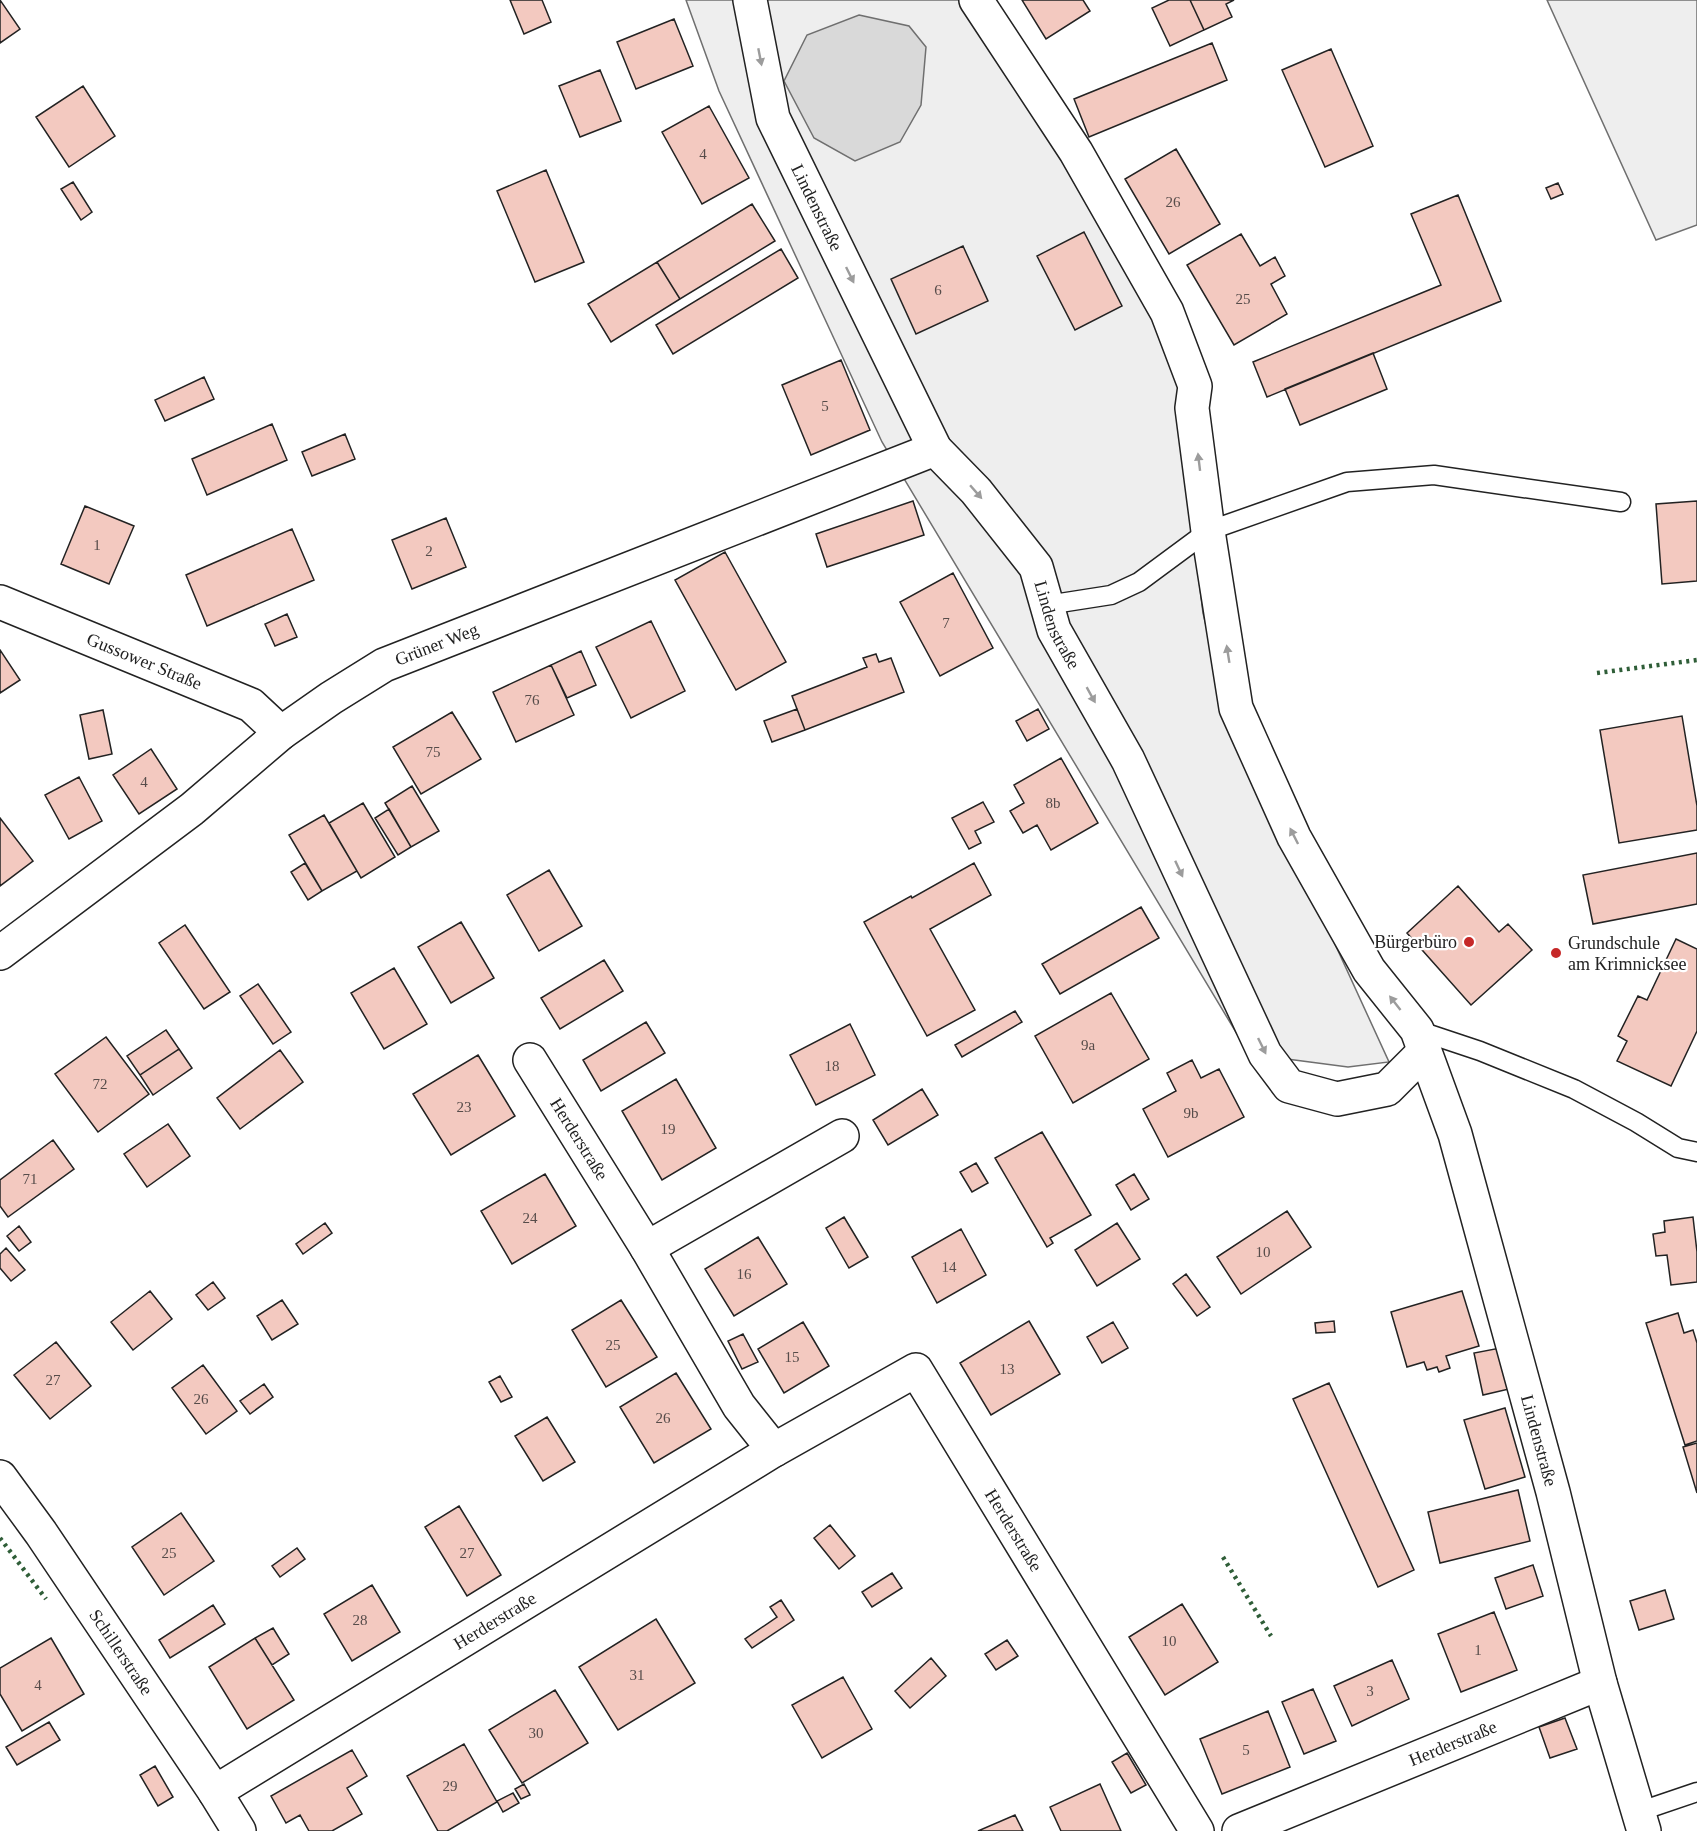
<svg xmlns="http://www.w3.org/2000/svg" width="1697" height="1831" font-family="'Times New Roman',serif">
<rect width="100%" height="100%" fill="#fff"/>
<!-- green -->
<path fill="#eee" stroke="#6f6f6f" stroke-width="1.5" d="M686,0H961L1014,76L1075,184L1155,312L1180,364L1189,498L1203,613L1226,706L1389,1062L1348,1067L1287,1059L1237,1034L882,442L719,91Z
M1547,0H1697V225L1656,240Z"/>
<!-- water -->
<path fill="#d9d9d9" stroke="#6f6f6f" stroke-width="1.5" d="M859,15L909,26L926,47L921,105L900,142L855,161L814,138L784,81L807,35Z"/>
<!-- building -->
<path fill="#f3c9c0" stroke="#222" stroke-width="1.5" d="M0,0L20,29L0,43Z
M510,0H542L551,22L524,34Z
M1022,0H1083L1090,11L1046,39Z
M1169,0H1190L1204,30L1170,46L1152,8Z
M1190,0H1234L1226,4L1232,17L1204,30Z
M674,19L693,66L636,89L617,42Z
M1212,43L1227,80L1089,137L1074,99Z
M1331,49L1373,146L1325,167L1282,70Z
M600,70L621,121L580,137L559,86Z
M83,86L115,136L69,167L36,117Z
M709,106L749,178L702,204L662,132Z
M1176,149L1220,224L1169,254L1125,179Z
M546,170L584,262L535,282L497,191Z
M73,182L92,212L81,220L61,189Z
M1558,183L1563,194L1551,199L1546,188Z
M1458,195L1501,301L1267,397L1253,362L1441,285L1411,214Z
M752,204L775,241L680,299L657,262Z
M1084,232L1122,306L1075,330L1037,256Z
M1241,234L1260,266L1275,257L1285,276L1271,284L1287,314L1234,345L1187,265Z
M963,246L988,301L916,334L891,279Z
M781,249L798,278L673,354L656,325Z
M657,262L680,299L611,342L588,304Z
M1373,353L1387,389L1300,425L1285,389Z
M841,360L870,430L811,455L782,385Z
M204,377L214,399L165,421L155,400Z
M272,424L287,460L207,495L192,459Z
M345,434L355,459L312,476L302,452Z
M913,501L924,535L827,567L816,534Z
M1697,501V581L1662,584L1656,504Z
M85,506L134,526L109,584L61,564Z
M446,518L466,567L412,589L392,540Z
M292,529L314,580L207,626L186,575Z
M725,552L786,662L736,690L675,580Z
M953,573L993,648L940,676L900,602Z
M287,614L297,637L275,646L265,624Z
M651,621L685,691L631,718L596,647Z
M0,650L20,680L0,693Z
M581,651L596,685L567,698L551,665Z
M876,654L879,662L891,658L904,692L805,730L792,696L867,667L863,658Z
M551,665L574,715L516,742L493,692Z
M797,709L805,730L772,742L764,721Z
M1038,709L1049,729L1027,741L1016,721Z
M103,710L112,754L89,759L80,715Z
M452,712L481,759L421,794L393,747Z
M1682,716L1697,806V830L1619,843L1600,730Z
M151,749L177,789L139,814L113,775Z
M1061,758L1098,823L1051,850L1037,825L1023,833L1010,811L1024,803L1014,785Z
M79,777L102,821L69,839L45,795Z
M412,786L439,831L411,847L385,803Z
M983,802L994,822L975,831L981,843L969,849L952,818Z
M363,803L395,857L361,878L329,823Z
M389,809L411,847L398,855L375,818Z
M324,815L357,871L322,891L289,835Z
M0,818L33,861L0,886Z
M1697,853V904L1593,924L1583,875Z
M305,863L322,891L308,900L291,872Z
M974,863L991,895L930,929L975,1010L927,1036L864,922L911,896L912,898Z
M549,870L582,926L539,951L507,895Z
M1458,886L1499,932L1508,924L1532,950L1471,1005L1407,933Z
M1141,907L1159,938L1060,994L1042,964Z
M461,922L494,978L451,1003L418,947Z
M185,925L230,992L204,1009L159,943Z
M1676,939L1697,949V1031L1671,1086L1617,1061L1627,1041L1618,1036L1638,996L1647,1000Z
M604,960L623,991L560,1029L541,998Z
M394,968L427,1024L384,1049L351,993Z
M258,984L291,1032L273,1044L240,996Z
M1111,993L1149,1059L1073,1103L1035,1036Z
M1015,1011L1022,1022L962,1057L955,1045Z
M646,1022L665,1053L601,1091L583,1060Z
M850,1024L875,1075L816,1105L790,1055Z
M166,1030L179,1049L140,1075L127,1056Z
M106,1037L149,1094L98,1132L55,1074Z
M179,1049L192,1068L153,1095L140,1075Z
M280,1050L303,1082L240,1129L217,1098Z
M478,1055L515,1116L451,1155L413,1094Z
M1192,1060L1201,1078L1219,1069L1244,1117L1168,1157L1143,1109L1176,1091L1167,1073Z
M676,1079L716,1148L662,1180L622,1111Z
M922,1089L938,1115L888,1145L873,1120Z
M168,1124L190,1156L147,1187L124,1154Z
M1042,1132L1091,1215L1050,1238L1053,1243L1047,1247L995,1158Z
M53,1140L74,1169L8,1217L0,1206V1180Z
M976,1163L988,1183L972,1192L960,1172Z
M545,1174L576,1226L512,1264L481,1211Z
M1134,1174L1149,1199L1131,1210L1116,1185Z
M1287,1211L1311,1247L1241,1294L1217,1257Z
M844,1217L868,1257L849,1268L826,1228Z
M1693,1217L1697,1252V1282L1671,1285L1667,1255L1656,1256L1653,1234L1665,1232L1664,1221Z
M325,1223L332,1233L303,1254L296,1244Z
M1117,1223L1140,1259L1097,1286L1075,1250Z
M19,1226L31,1242L19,1251L7,1236Z
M961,1229L986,1275L937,1303L912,1257Z
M758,1237L787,1284L734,1316L705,1269Z
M6,1248L25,1270L11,1281L0,1268V1254Z
M1186,1274L1210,1307L1197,1316L1173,1284Z
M213,1282L225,1298L208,1310L196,1295Z
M150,1291L172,1319L133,1350L111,1322Z
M1462,1291L1479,1346L1446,1356L1450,1368L1439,1372L1437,1367L1427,1370L1424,1362L1407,1367L1391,1312Z
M282,1300L298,1324L272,1340L257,1316Z
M621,1300L657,1357L606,1387L572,1330Z
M1678,1313L1684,1333L1693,1330L1697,1343V1441L1685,1445L1646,1323Z
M1029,1321L1060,1374L991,1415L960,1363Z
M1334,1321L1335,1332L1316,1333L1315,1323Z
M803,1322L829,1366L784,1393L758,1349Z
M1113,1322L1128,1348L1102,1363L1087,1337Z
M743,1334L758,1362L742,1369L728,1341Z
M56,1342L91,1386L50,1419L14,1375Z
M1500,1348L1509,1389L1483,1395L1474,1353Z
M203,1365L237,1411L206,1434L172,1388Z
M676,1373L711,1429L654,1463L620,1407Z
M500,1376L512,1397L501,1402L489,1382Z
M1329,1383L1414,1570L1378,1587L1293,1399Z
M264,1384L273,1397L250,1414L240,1401Z
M1505,1408L1525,1477L1485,1489L1464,1420Z
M547,1417L575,1462L543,1481L515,1436Z
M1697,1443V1493L1683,1447Z
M1518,1490L1530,1541L1440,1563L1428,1512Z
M459,1506L501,1575L467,1596L425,1527Z
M181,1513L214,1561L164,1595L132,1547Z
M830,1525L855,1556L839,1569L814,1538Z
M297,1548L305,1559L280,1577L272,1566Z
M1533,1565L1543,1596L1506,1609L1495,1578Z
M892,1573L902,1588L872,1607L862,1592Z
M372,1585L400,1632L352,1661L324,1614Z
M1665,1590L1674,1619L1639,1630L1630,1601Z
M781,1600L794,1620L752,1648L745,1639L777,1617L770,1607Z
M1182,1604L1218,1662L1165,1695L1129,1637Z
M213,1605L225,1624L170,1658L159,1640Z
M1494,1612L1517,1670L1461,1692L1438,1634Z
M656,1619L695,1683L618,1730L579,1667Z
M273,1628L289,1654L272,1665L255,1638Z
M51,1638L84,1694L22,1731L0,1694V1668Z
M255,1638L294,1700L247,1729L209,1667Z
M1007,1640L1018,1656L996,1670L985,1654Z
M931,1658L946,1676L910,1708L895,1691Z
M1392,1660L1409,1699L1352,1726L1334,1686Z
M843,1677L872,1729L822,1758L792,1705Z
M1313,1689L1336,1741L1304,1754L1282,1702Z
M555,1690L588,1743L522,1783L489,1730Z
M1268,1711L1290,1767L1222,1794L1200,1739Z
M1565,1718L1577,1749L1550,1758L1539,1727Z
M49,1722L60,1740L17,1765L6,1747Z
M464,1744L497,1802L447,1831H438L407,1776Z
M352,1750L367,1776L347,1788L362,1814L332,1831H309L300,1815L286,1823L271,1796Z
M1127,1753L1146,1785L1131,1793L1112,1762Z
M155,1766L173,1797L158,1806L140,1775Z
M524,1784L530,1795L521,1799L515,1789Z
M1100,1784L1121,1831H1061L1050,1807Z
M513,1793L519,1803L503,1812L497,1801Z
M1015,1815L1023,1831H978Z"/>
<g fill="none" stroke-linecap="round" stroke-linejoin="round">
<defs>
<path id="service" d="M1047,605L1111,595L1139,582L1208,531L1347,482L1434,475L1621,502
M1417,1030L1480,1051L1574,1089L1636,1122L1678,1148L1697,1152
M1638,1812L1697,1792"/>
<g id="minor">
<path id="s1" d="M750,0L773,118L935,449L976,491L1036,567L1054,630L1128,760L1265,1054L1289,1086L1337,1099L1387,1089L1424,1052"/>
<path id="s2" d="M976,0L1076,152L1167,312L1195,386L1192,408L1208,531L1236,708L1294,837L1369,970L1417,1030L1455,1134L1553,1492L1600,1683L1644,1831"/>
<path id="s3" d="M0,602L251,705L281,733"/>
<path id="s4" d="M0,953L192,809L281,733L331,698L384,665L935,449"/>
<path id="s5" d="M530,1060L647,1248L739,1406L774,1450"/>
<path d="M647,1248L842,1136"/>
<path id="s6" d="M0,1477L41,1533L215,1792L239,1831"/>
<path id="s7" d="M215,1792L774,1450L916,1370L1197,1831"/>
<path id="s8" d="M1239,1831L1600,1683"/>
</g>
</defs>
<!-- service casing -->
<use href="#service" stroke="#222" stroke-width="21"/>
<!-- minor casing -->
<use href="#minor" stroke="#222" stroke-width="36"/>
<!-- service -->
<use href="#service" stroke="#fff" stroke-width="18"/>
<!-- minor -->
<use href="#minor" stroke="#fff" stroke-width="33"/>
<!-- hedge -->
<path stroke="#2f5e38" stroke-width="4.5" stroke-dasharray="3 4.5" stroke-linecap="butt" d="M1597,673L1697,660
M0,1538L46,1599
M1223,1557L1271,1636"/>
</g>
<!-- one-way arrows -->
<defs><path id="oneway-solid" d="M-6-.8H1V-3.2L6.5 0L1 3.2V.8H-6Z" transform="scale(1.5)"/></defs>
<g fill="#9c9c9c">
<use href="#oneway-solid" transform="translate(760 57) rotate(79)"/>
<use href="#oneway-solid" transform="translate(850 275) rotate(64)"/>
<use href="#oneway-solid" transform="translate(1199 462) rotate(-97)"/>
<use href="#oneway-solid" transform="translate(976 492) rotate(49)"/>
<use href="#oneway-solid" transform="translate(1228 654) rotate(-99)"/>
<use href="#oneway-solid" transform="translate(1091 695) rotate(61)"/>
<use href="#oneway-solid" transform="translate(1294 836) rotate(-117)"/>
<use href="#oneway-solid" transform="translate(1179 869) rotate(65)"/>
<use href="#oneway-solid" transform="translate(1395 1003) rotate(-128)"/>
<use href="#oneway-solid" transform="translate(1262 1046) rotate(64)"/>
</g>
<!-- markers -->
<g fill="#c62828" stroke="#fff" stroke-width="2">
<circle cx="1469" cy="942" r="6"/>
<circle cx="1556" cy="953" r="6"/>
</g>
<g text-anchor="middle" stroke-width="4.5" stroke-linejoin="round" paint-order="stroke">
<!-- number labels -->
<g font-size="15" fill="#564c4a">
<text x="703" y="159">4</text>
<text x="1173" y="207">26</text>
<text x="938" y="295">6</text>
<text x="1243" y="304">25</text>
<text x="825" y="411">5</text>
<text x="97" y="550">1</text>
<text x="429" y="556">2</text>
<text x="946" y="628">7</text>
<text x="532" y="705">76</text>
<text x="433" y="757">75</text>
<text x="144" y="787">4</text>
<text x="1053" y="808">8b</text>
<text x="1088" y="1050">9a</text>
<text x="832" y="1071">18</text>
<text x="100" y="1089">72</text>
<text x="464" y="1112">23</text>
<text x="1191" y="1118">9b</text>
<text x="668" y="1134">19</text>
<text x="30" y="1184">71</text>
<text x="530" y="1223">24</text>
<text x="1263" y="1257">10</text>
<text x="949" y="1272">14</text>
<text x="744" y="1279">16</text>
<text x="613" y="1350">25</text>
<text x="792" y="1362">15</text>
<text x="1007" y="1374">13</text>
<text x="53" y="1385">27</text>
<text x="201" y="1404">26</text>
<text x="663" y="1423">26</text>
<text x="169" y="1558">25</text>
<text x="467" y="1558">27</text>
<text x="360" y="1625">28</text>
<text x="1169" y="1646">10</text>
<text x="1478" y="1655">1</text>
<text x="637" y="1680">31</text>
<text x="38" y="1690">4</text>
<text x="1370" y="1696">3</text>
<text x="536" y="1738">30</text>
<text x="1246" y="1755">5</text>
<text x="450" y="1791">29</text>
</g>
<!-- street labels -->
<g font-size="18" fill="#222" stroke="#fff">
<text dy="6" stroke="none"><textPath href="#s1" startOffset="220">Lindenstraße</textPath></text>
<text dy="6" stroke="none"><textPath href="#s1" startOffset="706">Lindenstraße</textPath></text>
<text dy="6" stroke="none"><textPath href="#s4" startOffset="537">Grüner Weg</textPath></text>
<text dy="6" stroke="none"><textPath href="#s3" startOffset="156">Gussower Straße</textPath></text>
<text dy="6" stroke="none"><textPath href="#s5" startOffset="93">Herderstraße</textPath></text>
<text dy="6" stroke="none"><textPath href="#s2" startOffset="1570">Lindenstraße</textPath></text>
<text dy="6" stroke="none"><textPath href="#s7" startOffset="1006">Herderstraße</textPath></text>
<text dy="6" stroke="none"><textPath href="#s7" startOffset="328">Herderstraße</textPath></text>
<text dy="6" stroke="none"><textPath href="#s6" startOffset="213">Schillerstraße</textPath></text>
<text dy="6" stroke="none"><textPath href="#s8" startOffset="231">Herderstraße</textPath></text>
</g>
<!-- poi labels -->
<g font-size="18" fill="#222" stroke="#fff" text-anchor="end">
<text x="1457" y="948">Bürgerbüro</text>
<text x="1568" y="949" text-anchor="start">Grundschule<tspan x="1568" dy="21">am Krimnicksee</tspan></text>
</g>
</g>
</svg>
